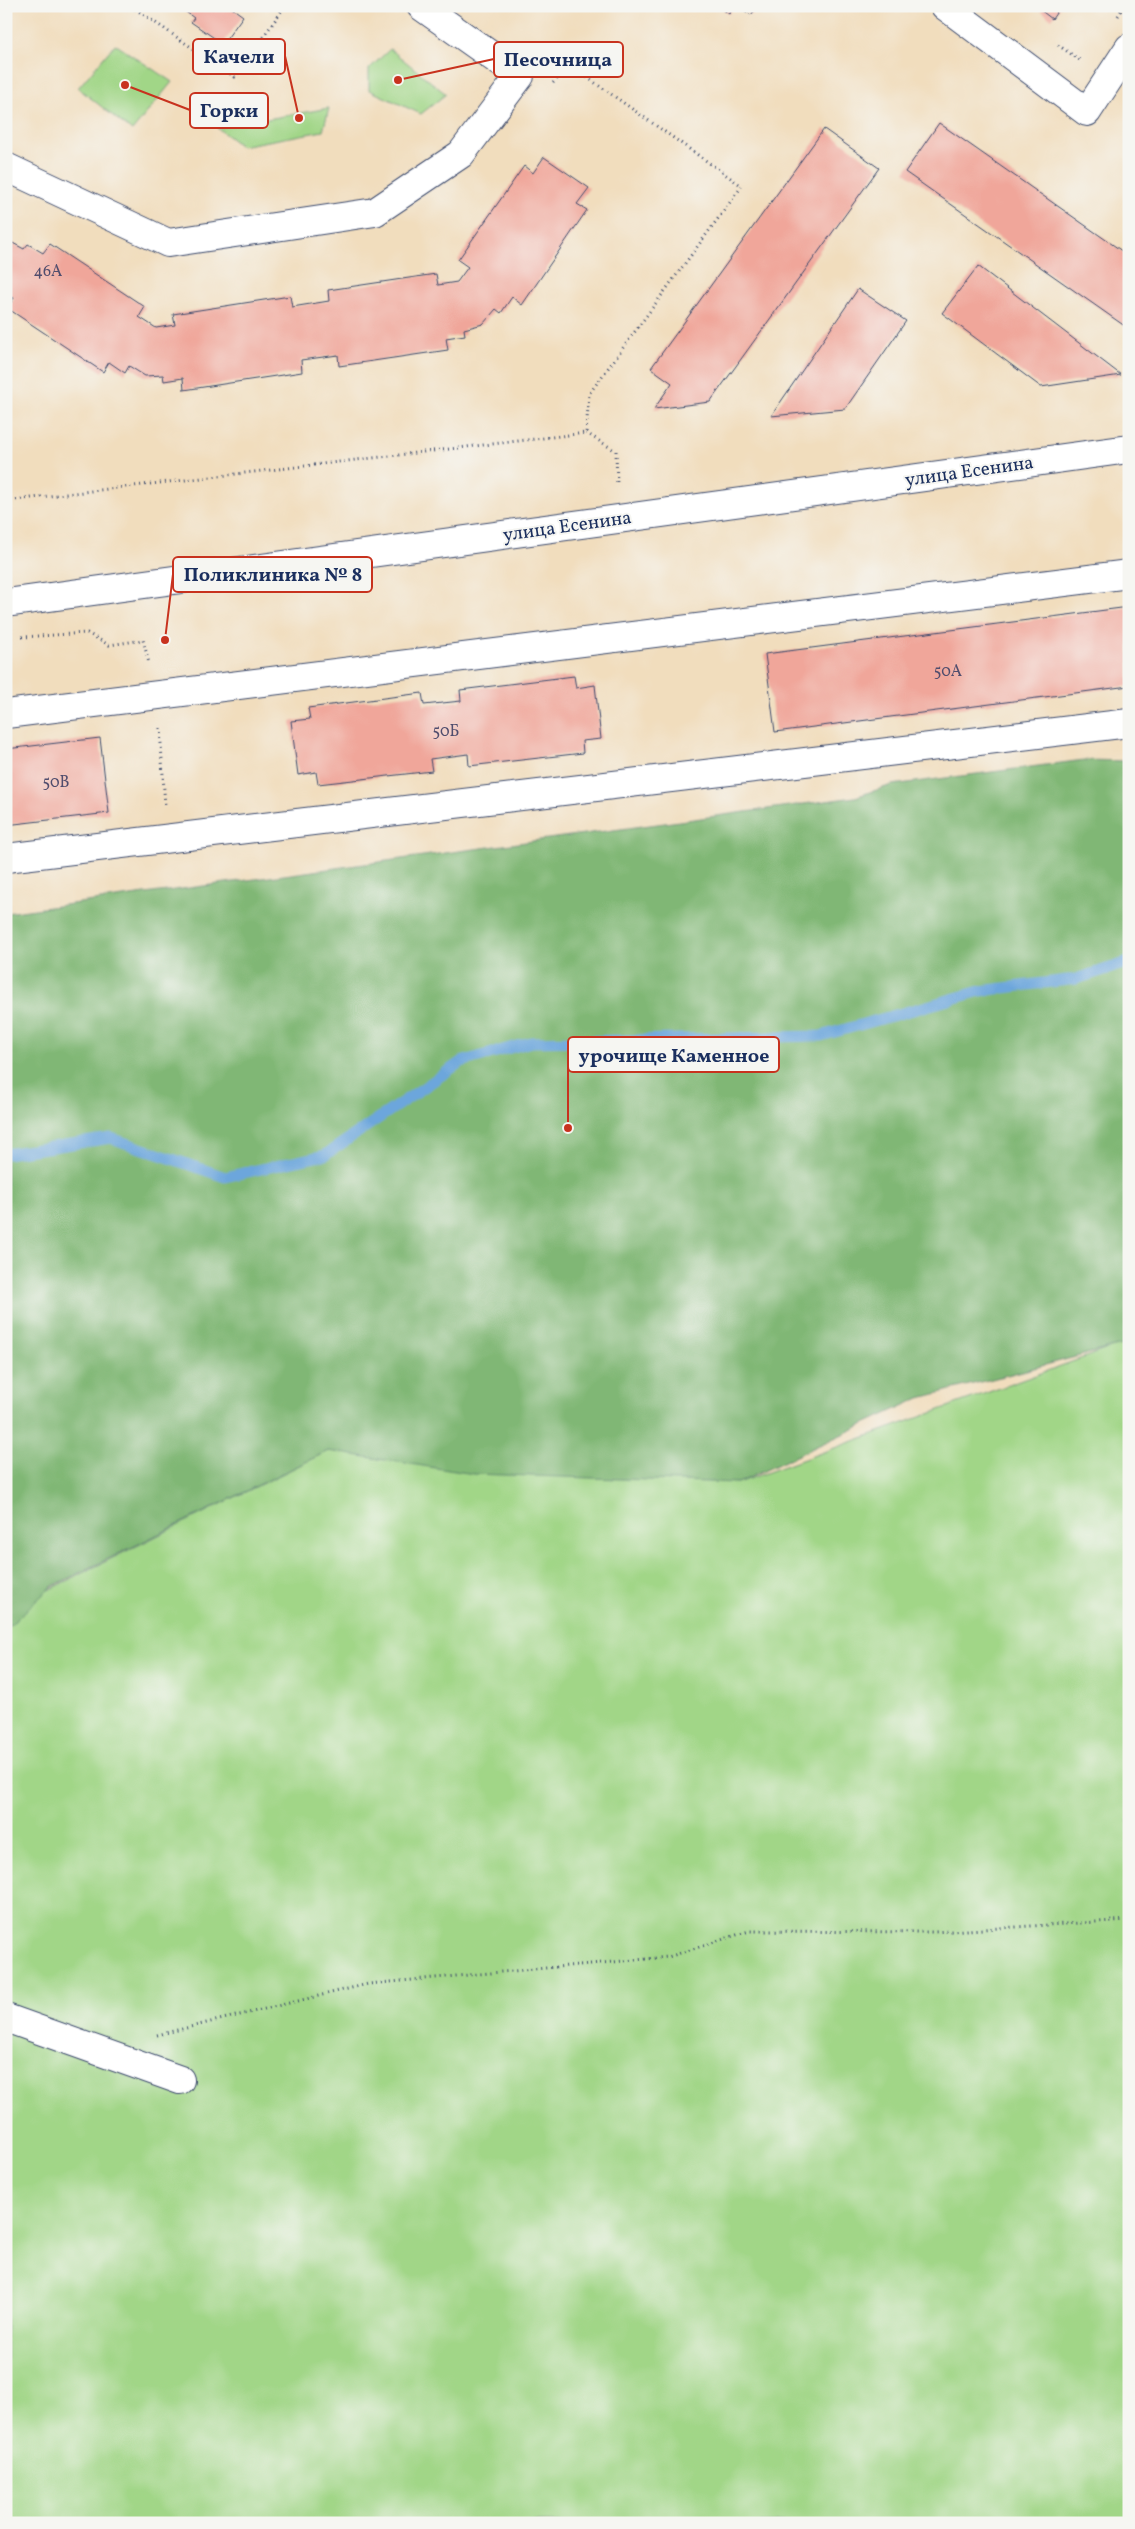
<svg xmlns="http://www.w3.org/2000/svg" width="1135" height="2529" font-family="Vollkorn,serif">
<rect width="100%" height="100%" fill="#f6f6f2"/>
<filter id="ink" filterUnits="userSpaceOnUse"><feTurbulence type="fractalNoise" baseFrequency=".02" numOctaves="2"/><feDisplacementMap in="SourceGraphic" scale="10" xChannelSelector="R" yChannelSelector="G"/><feConvolveMatrix kernelMatrix="1 2 1 2 8 2 1 2 1" color-interpolation-filters="sRGB"/></filter>
<filter id="wash" filterUnits="userSpaceOnUse"><feTurbulence type="fractalNoise" baseFrequency=".0096" numOctaves="4" result="noise"/><feDisplacementMap in="SourceGraphic" scale="20" xChannelSelector="R" yChannelSelector="G"/><feGaussianBlur stdDeviation="1.12" result="paint"/><feColorMatrix in="noise" values="0 0 0 0 0 0 0 0 0 0 0 0 0 0 0 0 0 1.4 0 .05"/><feComposite in="paint" operator="in"/></filter>
<g filter="url(#wash)">
<rect width="100%" height="100%" fill="#f1ddbd"/>
<!-- green -->
<path fill="#a1d687" stroke="#5e8272" d="M115,44L172,82L132,131L78,88Z
M390,49L446,94L421,114L369,90V69Z
M329,108L323,131L241,146L217,128Z
M1124,1343H1129V2523H6V1611L328,1451L738,1483Z"/>
<!-- forest -->
<path fill="#80b774" stroke="#4e7369" d="M1084,760L1129,761V1343L920,1398L738,1483L474,1474L328,1451L51,1587L6,1629V913L855,797L892,785Z"/>
<g fill="none" stroke-linecap="round" stroke-linejoin="round">
<!-- stream -->
<path stroke="#6ca6dc" stroke-width="11" d="M6,1154L111,1138L225,1177L325,1155L461,1062L531,1042L821,1036L980,991L1076,979L1129,962"/>
</g>
<g id="blocks">
<!-- building -->
<path fill="#f0a69a" d="M178,6H233L232,8L243,16L223,44L191,22L194,18Z
M718,6H734L729,14Z
M738,6H758L751,15Z
M1035,6H1061L1052,19Z
M939,123L1129,256V329L905,172Z
M824,129L879,168L710,402L654,409L672,383L651,368Z
M544,157L589,188L577,204L587,210L522,305L512,297L501,313L496,309L483,324L464,329L465,335L446,338L448,350L339,366L338,355L316,358L301,360L302,372L184,390L183,378L164,381L163,375L145,376L129,366L125,373L109,362L103,372L7,308L14,298L6,294L7,240L24,249L28,244L43,253L50,244L145,307L139,317L156,328L175,325L173,314L290,296L292,307L329,301L328,290L436,274L438,285L457,282L468,267L458,260L524,166L533,173Z
M978,266L1121,375L1041,387L942,313Z
M858,289L906,321L845,409L771,416Z
M1129,607V686L775,732L765,654Z
M574,676L576,688L595,685L601,739L582,741L583,753L469,766L468,754L430,759L432,771L318,784L316,772L298,775L291,721L310,719L308,708L422,693L424,705L461,701L460,690Z
M100,738L109,813L6,825V749Z"/>
</g>
</g>
<g filter="url(#ink)">
<use href="#blocks" fill-opacity="0" stroke="#3b496c" stroke-width="1"/>
<g fill="none" stroke-linecap="round" stroke-linejoin="round">
<defs>
<path id="minor" d="M945,6L1087,112L1129,48
M6,167L168,243L375,212L461,154L520,76L421,6
M6,603L1129,449
M6,714L1129,574
M6,858L1129,723
M6,2018L180,2080"/>
</defs>
<!-- minor casing -->
<use href="#minor" stroke="#3b496c" stroke-width="30"/>
<!-- path -->
<path stroke="#3b496c" stroke-width="3" stroke-dasharray="1 4" stroke-linecap="butt" d="M131,6L235,77L285,6
M1118,16L1124,6
M1058,45L1081,61
M553,83L570,66
M586,433L616,451L617,486
M6,501L586,433L589,394L742,186L571,66L553,69
M22,637L87,633L109,645L143,640L149,663
M160,728L165,806
M157,2035L368,1984L668,1957L749,1931L934,1932L1129,1920"/>
<!-- minor -->
<use href="#minor" stroke="#fff" stroke-width="28"/>
</g>
</g>
<g text-anchor="middle" stroke-width="4" stroke-linejoin="round" paint-order="stroke">
<!-- number labels -->
<g font-size="16" fill="#504d6d">
<text x="48" y="276">46А</text>
<text x="948" y="676">50А</text>
<text x="446" y="736">50Б</text>
<text x="56" y="787">50В</text>
</g>
<!-- street labels -->
<g font-size="19" fill="#1b2f5e" stroke="#f6f6f2">
<text transform="translate(969 470) rotate(-8)" y="7">улица Есенина</text>
<text transform="translate(567 525) rotate(-8)" y="7">улица Есенина</text>
</g>
</g>
<!-- callouts -->
<path fill="none" stroke="#c8321e" stroke-width="2" d="M299 118L285 56M398 80L494 59M125 85L190 110M165 640L173 574M568 1128L568 1055"/>
<g fill="#c8321e" stroke="#f6f6f2" stroke-width="2">
<circle cx="299" cy="118" r="5"/>
<circle cx="398" cy="80" r="5"/>
<circle cx="125" cy="85" r="5"/>
<circle cx="165" cy="640" r="5"/>
<circle cx="568" cy="1128" r="5"/>
</g>
<g fill="#f6f6f2" stroke="#c8321e" stroke-width="2">
<rect x="193" y="39" width="92" height="35" rx="5"/>
<rect x="494" y="42" width="129" height="35" rx="5"/>
<rect x="190" y="93" width="78" height="35" rx="5"/>
<rect x="173" y="557" width="199" height="35" rx="5"/>
<rect x="568" y="1037" width="211" height="35" rx="5"/>
</g>
<g font-size="20" text-anchor="middle" font-weight="bold" fill="#1b2f5e">
<text x="239" y="63">Качели</text>
<text x="558" y="66">Песочница</text>
<text x="229" y="117">Горки</text>
<text x="273" y="581">Поликлиника № 8</text>
<text x="674" y="1062">урочище Каменное</text>
</g>
<!-- margin -->
<rect width="1135" height="2529" fill="none" stroke="#f6f6f2" stroke-width="25"/>
</svg>
